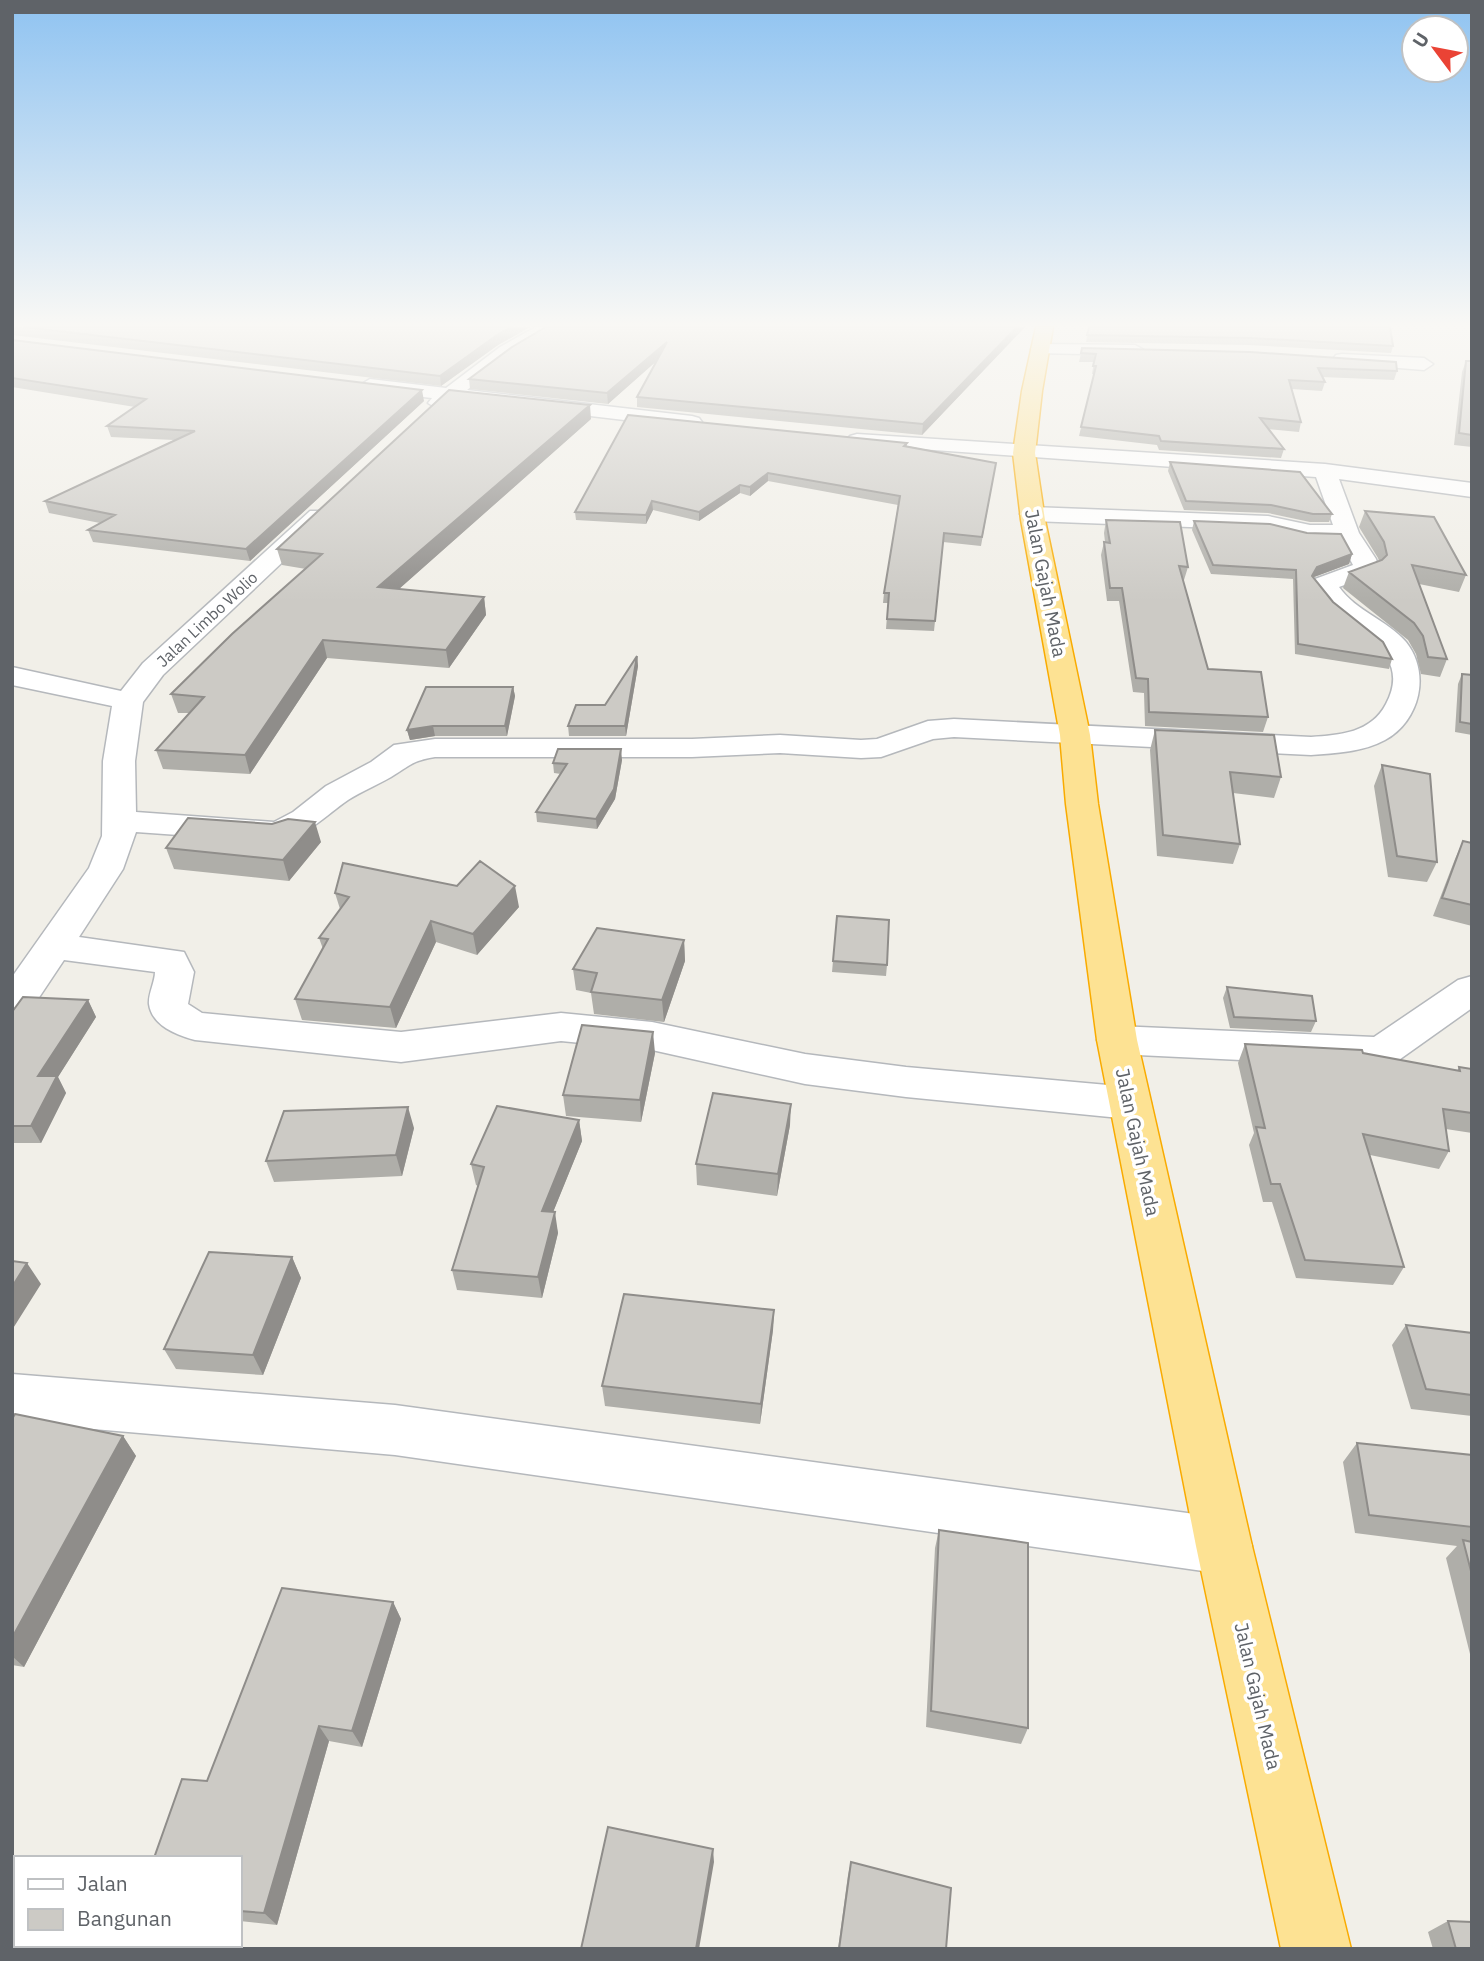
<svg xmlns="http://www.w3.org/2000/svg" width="1484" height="1961" font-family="'IBM Plex Sans',sans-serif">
<rect width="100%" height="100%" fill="#f1efe8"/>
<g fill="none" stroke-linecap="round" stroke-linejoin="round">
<defs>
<path id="minor" d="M536,327H558L512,355L467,390L692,416L699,418L702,422L699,426L692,428L454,400L438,409L428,403L432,398L370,391L360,385L370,379L446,388L500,347Z
M1040,344L1135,345L1144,350L1135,355L1034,353L1031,349L1034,345Z
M1342,354L1424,358L1433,364L1424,370L1336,363L1333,359L1336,355Z
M857,434L1325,464L1472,483V497L1339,479L1359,533L1376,559L1379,569L1375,574L1339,587C1356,611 1387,620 1406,642C1431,673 1420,721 1385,740C1363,752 1336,753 1311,755L954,737L933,739L881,757L861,758L780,753L692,757H435C411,761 411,765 391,777C377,785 362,791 348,800C325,816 308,835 279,842L136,832L123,869L79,937L184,952L194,972L188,1004L202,1013L401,1032L561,1013L652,1022L805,1054L906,1067L1130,1087L1145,1092L1151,1103L1145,1114L1130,1119L906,1097L805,1084L652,1050L561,1041L401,1062L195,1040C177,1035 152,1026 149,1004C148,994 155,982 155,972L64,960L26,1017L12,1021V977L89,868L102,836L103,761L112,706L12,685V667L121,691L143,663L310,511H326L330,516L326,521L163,675L143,702L135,761L136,812L274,822L293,812L326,786L371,762L394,745L435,739H692L780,735L861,740L877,739L928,721L954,719L1311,737C1340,735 1371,733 1386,704C1411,657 1365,637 1335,613C1325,605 1318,595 1311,584L1315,579L1353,565L1340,540L1305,539L1268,530L1032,521L1024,519L1020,514L1024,509L1032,507L1268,516L1310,525H1333L1316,477L850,444L847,440L850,436Z
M1472,976V1008L1396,1062L1382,1067L1117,1054L1103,1050L1097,1040L1103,1030L1117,1026L1374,1037L1458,980Z
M12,1374L395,1405L1224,1518L1244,1526L1252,1546L1244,1566L1224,1574L395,1455L12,1422Z"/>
<path id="highway" d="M1036,327H1053L1042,391L1035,453L1045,520L1090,735L1098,804L1137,1040L1252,1546L1351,1949H1281L1196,1546L1097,1040L1066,804L1060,735L1021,520L1013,453L1022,391Z"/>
</defs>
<!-- minor casing -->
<use href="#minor" stroke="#b5b8bc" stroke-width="3"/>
<!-- highway casing -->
<use href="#highway" stroke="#f9ab00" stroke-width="3"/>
<!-- minor -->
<use href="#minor" fill="#fff" fill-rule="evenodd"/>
<!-- highway -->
<use href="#highway" fill="#fde293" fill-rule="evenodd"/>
</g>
<!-- wall -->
<path fill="#afaea9" d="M12,327H530L498,345L441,386L12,335Z
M546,327H1025L922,435L637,407V397L656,361L608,404L470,389L469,379Z
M1089,327L1393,346L1391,353L1248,345L1086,342Z
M12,340L424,401L250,561L93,542L88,530L100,523L49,513L45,501L174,440L111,437L107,426L135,407L12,387Z
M1081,353L1397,371L1394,380L1322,377L1325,382L1322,391L1292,389L1301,422L1299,432L1268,429L1284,449L1281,458L1159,450L1157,445L1079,436L1094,374H1092L1094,362H1079Z
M1466,361H1472V447L1454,445L1462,372Z
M591,419L399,589L484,597L486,615L449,668L327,658L250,774L163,769L156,750L189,713H178L171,694L306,569L282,565L277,549Z
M907,443V446L996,463L981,546L943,542L934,631L886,629L888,603H883L884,593L898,505L768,481L750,496L740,493L699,521L653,510L646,524L576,520L575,512Z
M1170,462L1332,514L1329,522H1310L1268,513L1184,510L1168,471Z
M1365,511L1466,575L1459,592L1419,584L1447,659L1440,677L1421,674L1416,654L1408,640L1343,588L1349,572L1379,561L1378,558L1359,527Z
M1106,520L1188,567L1184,580H1183L1208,669L1268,717L1263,732L1145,726L1144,693L1133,692L1119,601H1107L1101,555L1104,542H1105L1104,533Z
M1194,521L1352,554L1349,564L1314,577L1313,578L1333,602L1392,659L1389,669L1295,654L1293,579L1211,574L1192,530Z
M637,656L638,666L626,736H569L568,726L605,705Z
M1462,674L1472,675V735L1455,732L1458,684Z
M513,687L515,696L507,736H435L410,740L407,730Z
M1155,730L1281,777L1274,798L1233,793L1240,844L1233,864L1157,856L1150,750Z
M622,760L615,799L597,829L537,822L536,812L561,774L554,773L553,763Z
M1382,765L1437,862L1427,882L1388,877L1374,786Z
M1463,841L1472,843V926L1433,916L1455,859Z
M321,842L289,881L174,869L166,848Z
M335,893L519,907L477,955L436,942L396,1028L302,1020L295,999L323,949L319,938L340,909Z
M837,916L887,965L886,976L832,972Z
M684,940L685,961L664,1022L594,1014L591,993L576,990L573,969Z
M1227,987L1316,1021L1311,1032L1230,1028L1223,998Z
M88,1000L96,1017L58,1077L66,1093L41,1143H12V1012Z
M1245,1044L1363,1053L1457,1071L1459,1067L1472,1069V1133L1446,1129L1449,1151L1439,1169L1370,1155L1404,1267L1393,1285L1296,1278L1272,1202H1263L1249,1145L1254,1133L1238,1063Z
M655,1053L641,1122L566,1116L563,1095Z
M579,1120L582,1141L553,1212L558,1233L542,1298L457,1290L452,1270L478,1186L476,1185L471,1164Z
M790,1125L777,1196L697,1185L696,1164Z
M414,1128L402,1176L274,1182L266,1161Z
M292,1257L301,1278L263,1375L176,1369L164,1349Z
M774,1310L773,1330L760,1424L605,1406L602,1386Z
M1406,1325L1472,1333V1416L1411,1409L1392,1345Z
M12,1419L123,1436L136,1456L24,1667L12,1665Z
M1357,1443L1472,1455V1654H1470L1446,1558L1457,1546L1355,1533L1343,1462Z
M939,1530L1028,1728L1021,1744L926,1727L935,1548Z
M393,1602L401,1619L362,1747L329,1741L277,1925L240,1921V1858L207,1781Z
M851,1862L946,1949H838L848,1875Z
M1448,1921L1472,1949H1433L1428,1932Z"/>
<!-- shaded-wall -->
<path fill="#8f8d8a" d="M511,327H530L498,345L441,386L440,376L497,335Z
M1017,327H1025L922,435L923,424Z
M667,342L668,351L608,404L607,393Z
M422,390L424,401L250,561L246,549Z
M590,405L591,419L382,604L378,587Z
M768,473V481L750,496V487Z
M740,485V493L699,521V512Z
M652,501L653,510L646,524V515Z
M1352,554L1349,564L1314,577L1309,585L1312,576L1317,567Z
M484,597L486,615L449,668L446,650Z
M323,640L327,658L250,774L245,755Z
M637,656L638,666L626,736L625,726Z
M513,687L515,696L507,736L505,726Z
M433,726L435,736L410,740L407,730Z
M621,749L622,760L615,799L597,829L596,819Z
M315,822L321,842L289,881L283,860Z
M515,886L519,907L477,955L473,934Z
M431,921L436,942L396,1028L390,1007Z
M684,940L685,961L664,1022L662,1000Z
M88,1000L96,1017L58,1077L66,1093L41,1143L31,1126L38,1076Z
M653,1032L655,1053L641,1122L640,1100Z
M791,1104L790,1125L777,1196L778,1174Z
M408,1107L414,1128L402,1176L396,1155Z
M579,1120L582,1141L545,1232L542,1211Z
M555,1212L558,1233L542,1298L538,1277Z
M292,1257L301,1278L263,1375L253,1355Z
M27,1263L41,1284L12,1330V1287Z
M774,1310L773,1330L760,1424L761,1404Z
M123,1436L136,1456L24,1667L12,1656V1638Z
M393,1602L401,1619L362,1747L352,1731Z
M319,1726L329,1741L277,1925L264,1913Z
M713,1849L714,1862L699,1949H696Z"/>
<!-- building -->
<path fill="#cccac5" stroke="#8f8d8a" stroke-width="2" d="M24,327H511L497,335L440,376Z
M546,327H1017L923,424L637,397L667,342L607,393L469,379L512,347Z
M1089,327H1390L1393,346L1250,338L1087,335Z
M12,340L422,390L246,549L88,530L115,515L45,501L195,431L107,426L146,399L12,378Z
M1082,348L1250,352L1396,362L1397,371L1318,368L1325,382L1289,380L1301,422L1260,418L1284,449L1161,441L1159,436L1081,427L1096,366H1093L1096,354L1081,353Z
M1466,361H1472V435L1459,433Z
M449,390L590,405L378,587L484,597L446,650L323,640L245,755L156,750L204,697L171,694L232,634L322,554L277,549Z
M628,415L907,443L904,446L996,463L982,537L944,533L935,621L887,619L889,593H884L900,496L768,473L750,487L740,485L699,512L652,501L646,515L575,512Z
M1170,462L1300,472L1332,514H1313L1271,505L1186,501Z
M1365,511L1434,517L1466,575L1412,565L1447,659L1428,657L1423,636L1414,623L1349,572L1382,560L1387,555L1384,542Z
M1106,520L1180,522L1188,567L1179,566L1208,669L1261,672L1268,717L1149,712L1148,679L1136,678L1122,588H1110L1104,542L1110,543Z
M1194,521L1270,524L1307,533L1341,534L1352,554L1317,567L1312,576L1333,602L1383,642L1392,659L1298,644L1296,570L1213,565Z
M637,656L625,726H568L576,705H605Z
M1462,674L1472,675V724L1460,722Z
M426,687H513L505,726H433L407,730Z
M1155,730L1274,735L1281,777L1230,772L1240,844L1163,835Z
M558,749H621L614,789L596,819L536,812L567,764L553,763Z
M1382,765L1430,774L1437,862L1397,856Z
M188,818L272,824L288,819L315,822L283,860L166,848Z
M1463,841L1472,843V905L1442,898Z
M480,861L515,886L473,934L431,921L390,1007L295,999L328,939L319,938L349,897L335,893L343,863L457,886Z
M837,916L889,920L887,965L833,961Z
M597,928L684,940L662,1000L591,992L597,973L573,969Z
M1227,987L1312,996L1316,1021L1234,1017Z
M23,997L88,1000L38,1076H57L31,1126H12V1012Z
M582,1025L653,1032L640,1100L563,1095Z
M1245,1044L1362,1050L1363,1053L1460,1071L1459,1067L1472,1069V1113L1443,1109L1449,1151L1363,1134L1404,1267L1305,1260L1280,1184H1271L1256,1127L1265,1128Z
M713,1093L791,1104L778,1174L696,1164Z
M497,1106L579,1120L542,1211L555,1212L538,1277L452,1270L484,1167L471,1164Z
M408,1107L396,1155L266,1161L284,1111Z
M209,1252L292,1257L253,1355L164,1349Z
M12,1261L27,1263L12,1287Z
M624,1294L774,1310L761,1404L602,1386Z
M1406,1325L1472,1333V1395L1426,1389Z
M15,1414L123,1436L12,1638V1419Z
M1357,1443L1472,1455V1527L1369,1515Z
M939,1530L1028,1543V1728L931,1711Z
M1463,1540L1472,1542V1575Z
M282,1588L393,1602L352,1731L319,1726L264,1913L240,1911V1858H154L182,1779L207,1781Z
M608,1827L713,1849L696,1949H581Z
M851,1862L951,1888L946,1949H839Z
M1448,1921L1472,1922V1949H1456Z"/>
<!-- sky -->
<linearGradient id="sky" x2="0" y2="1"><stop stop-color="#8fc3f1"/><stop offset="0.54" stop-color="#f9f8f5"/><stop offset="1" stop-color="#f9f8f5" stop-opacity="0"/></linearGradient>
<rect width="1484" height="602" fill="url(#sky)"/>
<g text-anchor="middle" stroke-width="7" stroke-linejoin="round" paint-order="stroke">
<!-- far-street labels -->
<g font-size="16" fill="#5f6368" stroke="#fff">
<text transform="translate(207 619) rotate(-43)" y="6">Jalan Limbo Wolio</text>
</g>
<!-- street labels -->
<g font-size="19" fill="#5f6368" stroke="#fff">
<text transform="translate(1046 583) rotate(79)" y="7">Jalan Gajah Mada</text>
<text transform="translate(1138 1142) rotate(78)" y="7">Jalan Gajah Mada</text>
<text transform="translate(1258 1696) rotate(77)" y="7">Jalan Gajah Mada</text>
</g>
</g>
<!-- border -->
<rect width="1484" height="1961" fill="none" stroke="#5f6368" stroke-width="28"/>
<!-- legend -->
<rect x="14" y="1856" width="228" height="91" fill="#ffffff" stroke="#bfc1c3" stroke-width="2"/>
<rect x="28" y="1879" width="35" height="10" fill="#ffffff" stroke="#bfc1c3" stroke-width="2"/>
<text x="77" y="1891" font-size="21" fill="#5f6368">Jalan</text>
<rect x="28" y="1909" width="35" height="21" fill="#cccac5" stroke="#bfc1c3" stroke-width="2"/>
<text x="77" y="1926" font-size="21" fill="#5f6368">Bangunan</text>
<!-- north arrow -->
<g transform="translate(1435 49) rotate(302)"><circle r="33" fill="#ffffff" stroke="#bfc1c3" stroke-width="2"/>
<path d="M0-5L12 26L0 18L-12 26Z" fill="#ea4335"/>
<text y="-10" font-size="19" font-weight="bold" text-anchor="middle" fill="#5f6368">U</text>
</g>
</svg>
